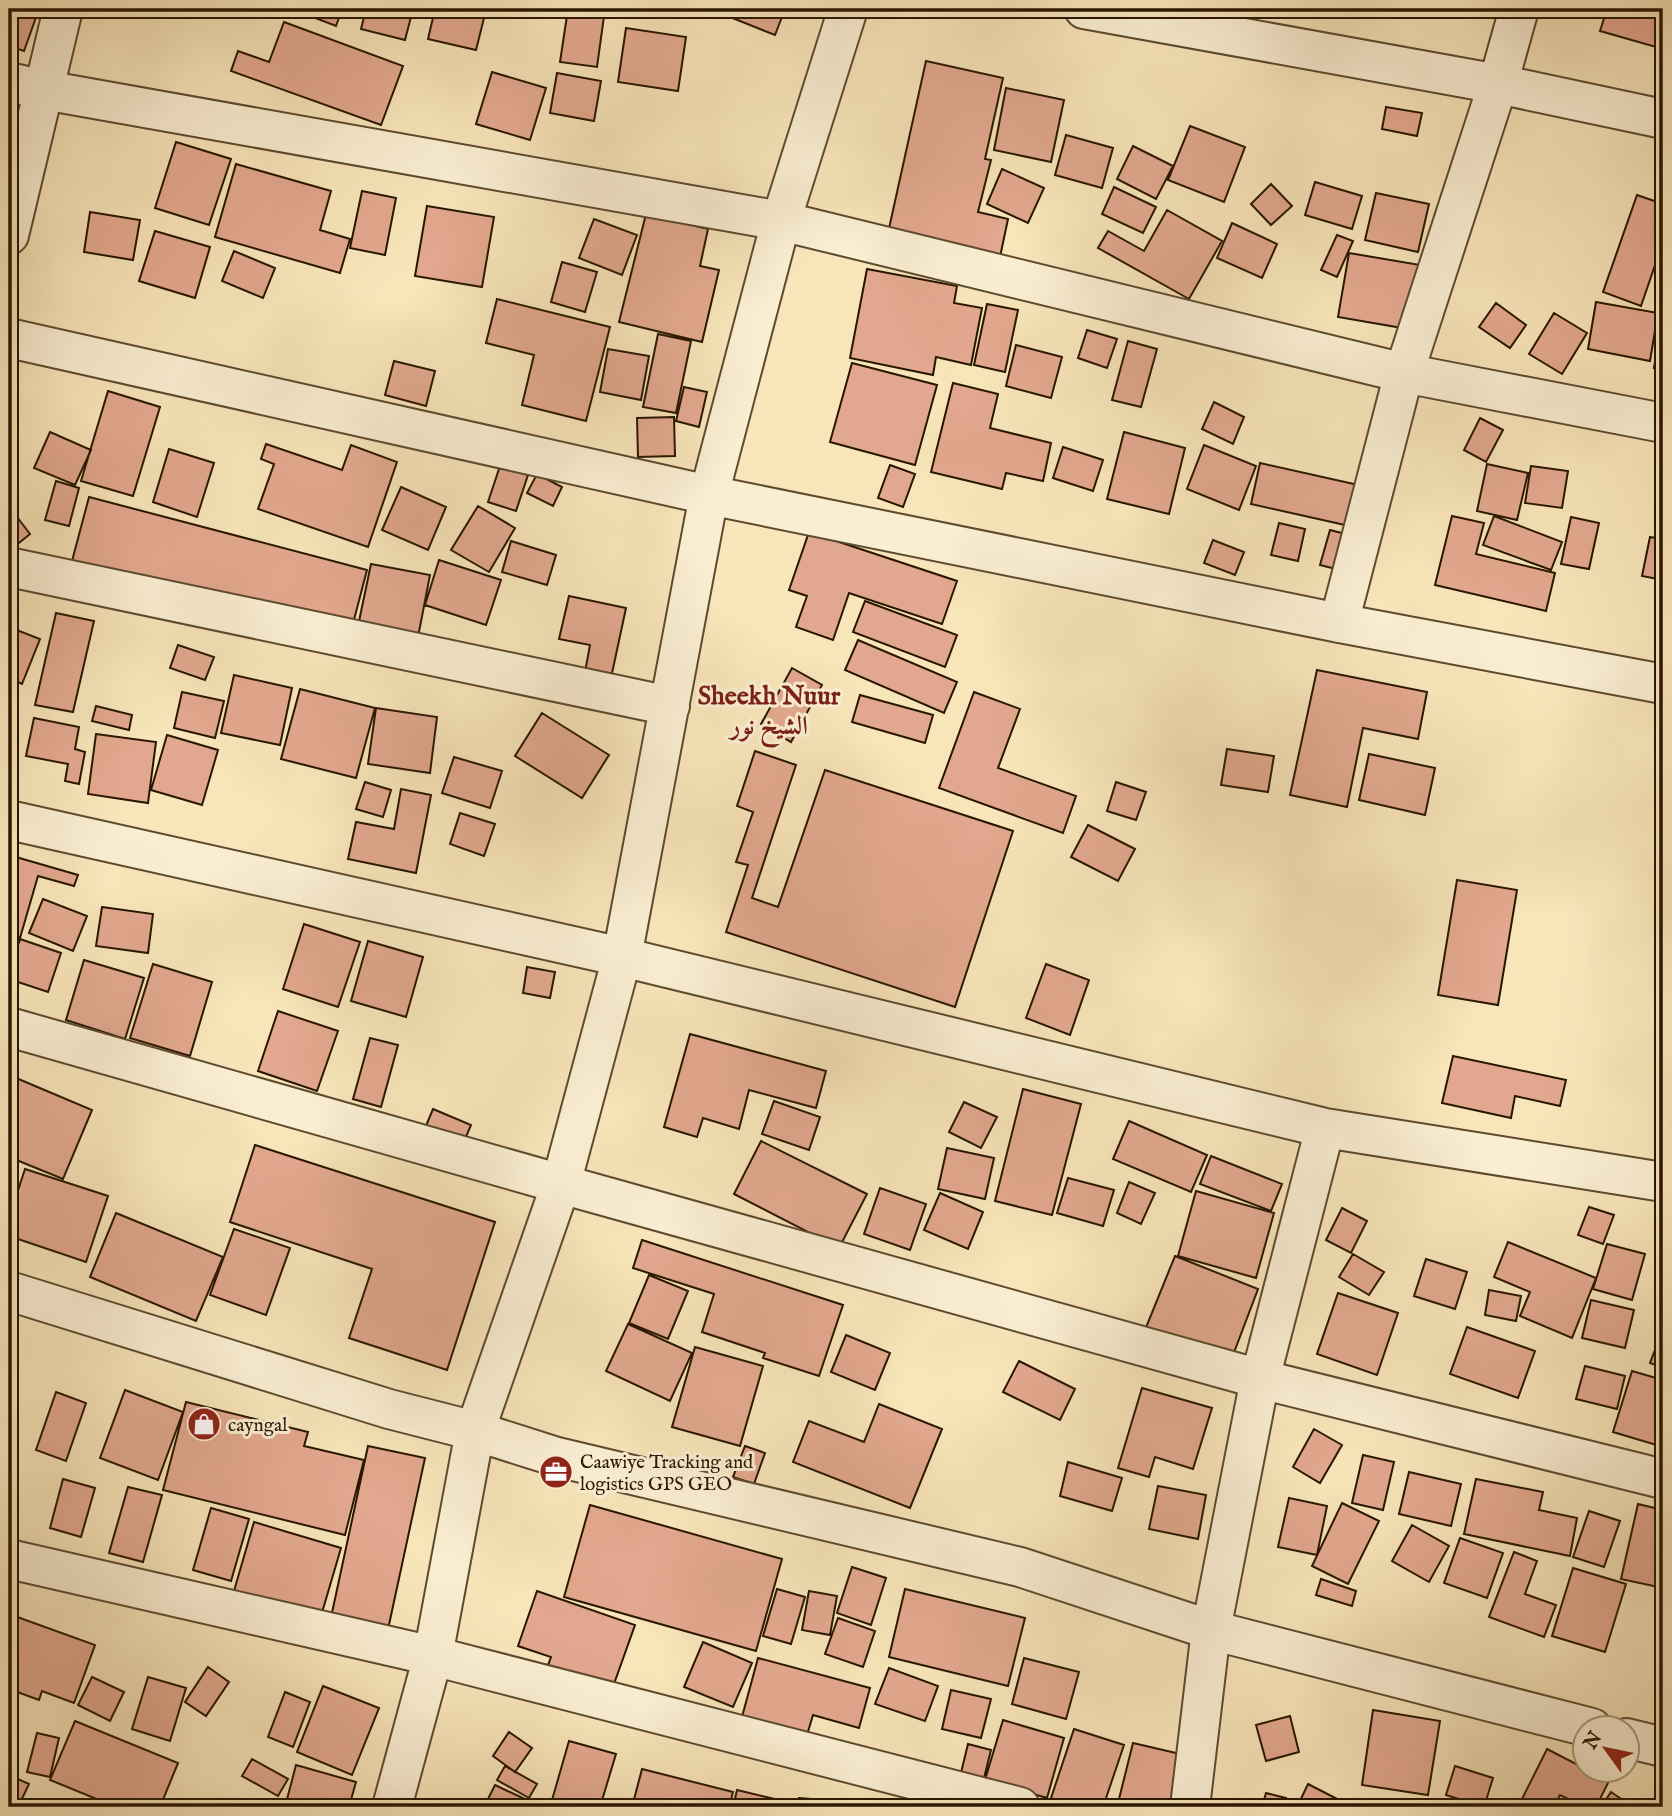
<svg xmlns="http://www.w3.org/2000/svg" width="1672" height="1816" font-family="'IM FELL English',Amiri,serif">
<rect width="100%" height="100%" fill="#f8e5ba"/>
<filter id="stains"><feTurbulence type="fractalNoise" baseFrequency=".00286" numOctaves="4"/><feColorMatrix values="0 0 0 0 .2 0 0 0 0 .09 0 0 0 0 .02 0 0 0 .5 -.17"/></filter>
<radialGradient id="worn" r=".72"><stop offset=".6" stop-color="#630" stop-opacity="0"/><stop offset="1" stop-color="#630" stop-opacity=".3"/></radialGradient>
<!-- building -->
<path fill="#e2a88f" stroke="#291601" stroke-width="2" d="M9,9H39L24,51L9,46Z
M292,9H342L336,26Z
M366,9H413L405,40L361,29Z
M435,9L486,10L476,50L428,39Z
M568,9H605L597,67L560,62Z
M710,9H785L775,35Z
M1472,9H1511L1508,18Z
M1607,9H1663V49L1600,31Z
M284,22L403,66L381,125L231,71L238,51L269,62Z
M626,28L686,37L678,91L618,82Z
M926,61L1003,78L985,159L991,160L978,212L1008,219L1000,257L888,233Z
M492,72L546,88L530,140L476,124Z
M557,73L601,81L594,121L550,113Z
M1006,88L1064,100L1051,162L994,150Z
M1386,107L1422,113L1417,136L1382,129Z
M1190,126L1245,147L1224,202L1168,180Z
M1066,135L1113,148L1102,188L1055,175Z
M176,142L231,159L209,225L155,208Z
M1133,146L1173,166L1156,199L1117,179Z
M236,164L331,191L320,230L350,239L340,273L215,237Z
M1002,169L1044,188L1028,223L987,204Z
M1315,182L1362,196L1352,229L1305,215Z
M1271,184L1292,206L1271,225L1251,204Z
M1114,187L1156,207L1143,233L1102,214Z
M362,191L396,198L385,255L350,248Z
M1376,193L1429,204L1418,252L1365,240Z
M1637,195L1663,204V242L1641,306L1603,292Z
M427,206L494,217L482,287L415,276Z
M1167,210L1222,241L1189,299L1098,248L1108,231L1144,251Z
M90,212L140,220L133,260L84,252Z
M646,214L708,229L700,266L719,270L702,342L619,322Z
M594,219L637,235L622,275L579,258Z
M1232,223L1277,244L1262,278L1217,258Z
M155,231L210,247L195,298L139,281Z
M1337,235L1353,241L1337,277L1321,270Z
M234,251L275,268L263,298L222,281Z
M1349,253L1426,266L1414,330L1338,317Z
M562,262L597,272L585,312L551,302Z
M867,269L957,286L954,303L982,308L971,365L936,357L933,375L850,358Z
M497,299L610,327L586,421L522,405L534,355L486,343Z
M1596,302L1658,313L1650,361L1588,349Z
M1496,303L1526,325L1510,348L1479,327Z
M987,304L1018,310L1005,372L974,365Z
M1554,313L1587,333L1562,374L1529,354Z
M1662,316H1663V369L1654,368Z
M1087,330L1117,339L1107,368L1078,358Z
M658,334L691,341L676,413L643,407Z
M1128,341L1157,349L1141,407L1112,400Z
M1016,345L1062,357L1051,398L1006,386Z
M608,349L649,356L641,400L600,392Z
M394,361L435,371L426,406L385,395Z
M852,363L937,385L915,465L830,442Z
M953,383L998,394L990,428L1051,443L1043,481L1006,473L1002,489L931,472Z
M684,387L707,392L699,427L676,421Z
M108,391L160,407L133,496L81,481Z
M1214,402L1244,417L1233,444L1202,429Z
M674,417L675,456L638,457L637,418Z
M1480,418L1503,430L1486,462L1464,450Z
M50,432L91,450L75,485L34,468Z
M1124,432L1185,448L1169,514L1107,499Z
M266,444L342,470L351,445L397,462L368,547L258,509L274,464L261,459Z
M1204,445L1256,466L1239,510L1187,489Z
M1063,447L1103,460L1093,491L1053,478Z
M169,449L214,463L197,517L153,502Z
M1260,463L1363,486L1354,527L1251,504Z
M1487,464L1528,473L1517,520L1477,511Z
M890,465L915,474L903,507L878,498Z
M500,466L528,475L516,511L488,502Z
M1531,466L1568,471L1562,508L1525,503Z
M537,474L562,487L553,506L527,493Z
M56,481L79,488L69,526L45,520Z
M401,487L446,507L428,550L382,530Z
M89,497L367,570L350,635L72,561Z
M478,506L515,528L489,572L451,550Z
M14,513L30,534L15,546L9,538V517Z
M1452,516L1484,523L1476,554L1555,573L1546,611L1435,585Z
M1494,516L1562,542L1551,570L1483,545Z
M1571,517L1599,523L1589,569L1561,564Z
M1279,523L1305,529L1298,561L1271,555Z
M1330,530L1361,538L1352,573L1320,565Z
M809,532L957,581L942,624L849,593L833,640L796,627L807,596L789,590Z
M1650,537L1663,539V580L1642,576Z
M1213,540L1244,552L1235,575L1204,563Z
M511,541L556,555L547,585L502,572Z
M439,560L501,580L486,625L425,605Z
M371,564L430,575L418,637L358,626Z
M569,596L626,608L611,678L585,672L590,645L559,639Z
M865,601L957,635L945,667L853,632Z
M56,613L94,621L73,712L35,705Z
M9,627L40,639L22,684L9,678Z
M858,640L957,682L944,713L845,670Z
M178,645L214,657L205,680L170,668Z
M792,668L822,685L791,742L761,724Z
M1317,670L1427,692L1418,739L1363,728L1347,807L1290,795Z
M234,675L292,688L280,745L221,733Z
M300,689L375,708L356,778L281,759Z
M9,690L16,692L9,729Z
M182,692L224,701L215,738L174,728Z
M974,692L1020,709L998,768L1076,796L1063,833L939,788Z
M860,695L933,715L925,743L852,722Z
M96,706L132,715L129,730L92,721Z
M376,708L437,717L430,773L368,764Z
M542,713L609,755L582,798L515,756Z
M34,718L79,727L75,749L85,752L79,784L65,781L68,764L26,756Z
M96,734L156,742L148,803L88,794Z
M167,735L218,750L202,805L151,790Z
M1227,749L1274,756L1268,792L1221,785Z
M755,751L796,765L752,898L778,907L825,770L1013,831L955,1007L726,932L748,865L736,862L753,812L737,806Z
M1369,754L1435,768L1425,815L1359,800Z
M454,757L502,771L490,808L442,793Z
M365,782L391,790L383,817L356,809Z
M1116,782L1146,792L1136,820L1107,811Z
M401,789L431,795L416,873L348,859L356,822L394,829Z
M460,813L495,824L484,856L450,844Z
M1088,825L1135,849L1118,881L1071,857Z
M9,855L78,875L74,886L38,876L20,938L9,934Z
M1457,880L1517,890L1498,1005L1438,995Z
M43,899L87,916L73,951L29,933Z
M102,907L153,914L148,953L96,946Z
M304,924L360,942L338,1007L283,989Z
M20,939L61,953L48,992L9,979V973Z
M368,941L423,957L406,1017L351,1001Z
M84,960L144,978L125,1039L66,1020Z
M153,964L212,982L190,1056L130,1038Z
M1046,964L1089,980L1070,1035L1026,1018Z
M527,967L555,972L550,998L523,993Z
M278,1011L338,1031L317,1091L258,1071Z
M690,1034L826,1071L816,1108L749,1090L739,1129L703,1118L697,1137L664,1127Z
M370,1038L398,1045L381,1107L353,1099Z
M1453,1056L1566,1080L1560,1106L1515,1096L1511,1118L1442,1103Z
M9,1075L92,1110L63,1179L9,1157Z
M1023,1089L1081,1104L1052,1215L995,1201Z
M774,1101L820,1117L809,1150L762,1134Z
M964,1102L997,1117L981,1148L949,1132Z
M433,1109L471,1125L461,1149L423,1133Z
M1129,1121L1207,1155L1191,1192L1113,1159Z
M761,1141L867,1194L839,1248L734,1194Z
M255,1145L495,1222L447,1370L349,1338L372,1269L230,1222Z
M947,1148L994,1158L985,1199L938,1189Z
M1211,1156L1282,1184L1271,1211L1200,1184Z
M25,1169L108,1196L86,1262L9,1236V1218Z
M1068,1178L1114,1190L1103,1226L1057,1213Z
M1129,1182L1155,1193L1141,1224L1117,1213Z
M880,1188L926,1204L910,1250L864,1234Z
M1196,1191L1274,1213L1256,1278L1178,1256Z
M940,1193L983,1212L968,1249L924,1230Z
M1589,1207L1614,1215L1603,1244L1578,1235Z
M1342,1208L1367,1221L1351,1253L1326,1240Z
M116,1213L223,1257L196,1321L90,1277Z
M234,1229L290,1248L266,1315L210,1295Z
M642,1240L843,1305L819,1376L763,1358L765,1353L702,1332L714,1294L633,1268Z
M1508,1242L1596,1278L1572,1338L1520,1316L1530,1292L1494,1277Z
M1607,1244L1645,1254L1632,1300L1593,1289Z
M1353,1254L1384,1272L1369,1295L1339,1277Z
M1175,1256L1258,1289L1230,1363L1145,1330Z
M1426,1259L1467,1272L1455,1309L1414,1296Z
M649,1275L688,1291L668,1339L629,1323Z
M1489,1290L1521,1296L1516,1321L1485,1315Z
M1338,1293L1398,1313L1377,1375L1317,1354Z
M1591,1300L1634,1310L1625,1348L1582,1338Z
M628,1324L692,1353L670,1401L606,1371Z
M1467,1327L1535,1351L1518,1398L1450,1374Z
M1663,1329V1368L1650,1363Z
M846,1335L890,1353L875,1390L831,1372Z
M695,1347L763,1366L740,1446L672,1427Z
M1019,1361L1075,1389L1060,1420L1003,1392Z
M1585,1366L1625,1376L1617,1409L1576,1399Z
M1632,1371L1663,1380V1447L1613,1432Z
M1142,1388L1212,1408L1193,1469L1155,1457L1149,1477L1118,1468Z
M125,1390L183,1412L158,1480L100,1458Z
M56,1392L86,1403L66,1461L36,1450Z
M186,1402L308,1432L304,1446L364,1460L345,1535L163,1490Z
M879,1404L942,1429L910,1508L793,1462L809,1421L864,1442Z
M1314,1429L1342,1445L1320,1483L1293,1467Z
M368,1446L425,1458L387,1634L330,1622Z
M745,1446L765,1453L754,1484L733,1477Z
M1363,1455L1394,1462L1383,1510L1352,1503Z
M1068,1462L1122,1478L1112,1511L1060,1496Z
M1409,1472L1461,1484L1451,1526L1399,1514Z
M63,1479L95,1488L81,1537L50,1528Z
M1476,1479L1543,1492L1539,1510L1577,1518L1570,1556L1464,1534Z
M1158,1486L1206,1495L1198,1539L1149,1529Z
M128,1487L162,1495L143,1562L109,1553Z
M1289,1498L1327,1506L1317,1555L1278,1547Z
M1342,1503L1379,1521L1348,1584L1312,1566Z
M1638,1504L1663,1510V1588L1621,1579Z
M590,1505L782,1559L756,1651L564,1597Z
M211,1508L249,1519L231,1581L193,1570Z
M1589,1511L1620,1521L1604,1567L1573,1557Z
M254,1522L341,1548L321,1616L234,1591Z
M1412,1525L1449,1546L1429,1582L1392,1561Z
M1460,1538L1503,1553L1487,1598L1444,1583Z
M1514,1552L1537,1561L1525,1594L1556,1605L1544,1637L1489,1617Z
M852,1567L886,1578L871,1625L837,1613Z
M1573,1568L1626,1584L1605,1652L1552,1636Z
M1321,1579L1356,1591L1352,1606L1316,1595Z
M777,1589L805,1597L791,1644L763,1636Z
M905,1589L1025,1618L1008,1686L889,1657Z
M537,1591L635,1625L605,1709L540,1687L551,1657L518,1646Z
M809,1591L837,1596L830,1635L802,1630Z
M9,1614L95,1645L74,1703L42,1691L39,1700L9,1689Z
M838,1618L875,1631L863,1667L825,1654Z
M703,1642L752,1663L733,1707L684,1687Z
M758,1658L870,1688L859,1728L813,1715L807,1735L736,1739Z
M1024,1658L1079,1672L1066,1719L1012,1704Z
M208,1667L229,1682L206,1716L185,1702Z
M889,1668L938,1686L925,1721L875,1704Z
M92,1677L124,1692L110,1721L78,1705Z
M148,1677L186,1688L170,1741L132,1729Z
M323,1686L379,1708L352,1775L297,1752Z
M951,1690L991,1699L981,1738L942,1729Z
M285,1692L310,1702L293,1747L268,1737Z
M1373,1710L1440,1721L1428,1795L1362,1785Z
M1290,1716L1299,1752L1266,1761L1256,1725Z
M1003,1720L1064,1738L1047,1798L985,1780Z
M75,1721L178,1763L160,1807H116L50,1780Z
M1074,1729L1124,1745L1103,1807H1080L1051,1798Z
M509,1732L532,1748L515,1772L493,1756Z
M37,1733L59,1738L50,1777L27,1772Z
M569,1741L616,1754L600,1807H550Z
M1133,1743L1189,1756L1177,1807H1117Z
M968,1744L991,1750L982,1786L959,1781Z
M1547,1749L1584,1768V1770H1589L1609,1781L1596,1807H1585L1560,1795L1554,1807H1518Z
M252,1759L288,1779L278,1796L242,1776Z
M296,1765L356,1782L349,1807H285Z
M505,1766L537,1784L529,1798L497,1780Z
M1455,1766L1493,1778L1484,1807L1446,1795Z
M642,1769L733,1792L729,1807H632Z
M9,1775L29,1784L21,1801L9,1795Z
M1308,1784L1351,1806L1350,1807H1297Z
M495,1785L527,1800L523,1807H484Z
M737,1790L796,1804L795,1807H733Z
M1611,1792L1633,1807H1601Z
M1266,1793L1286,1798L1284,1807H1262Z
M799,1798L848,1802L847,1807H798Z"/>
<g fill="none" stroke-linecap="round" stroke-linejoin="round">
<defs>
<path id="street" d="M1084,9L1498,84L1663,119
M9,82L44,90L781,221L1404,373L1663,423
M9,235L63,9
M9,338L709,495L1339,623L1663,684
M9,567L670,706
M1339,623L1404,373L1498,84L1519,9
M9,820L622,957L1325,1128L1663,1182
M9,1027L561,1184L1260,1379L1663,1479
M9,1291L389,1409L475,1431L557,1457L1020,1567L1211,1630L1592,1728
M9,1559L433,1656L1020,1807
M1626,1738L1663,1747
M392,1807L433,1656L475,1431L561,1184L622,957L709,495L781,221L848,9
M1190,1807L1211,1630L1260,1379L1325,1128"/>
</defs>
<!-- street casing -->
<use href="#street" stroke="#5d4a2f" stroke-width="42"/>
<!-- street -->
<use href="#street" stroke="#faeed2" stroke-width="38"/>
</g>
<!-- icons -->
<defs>
<symbol id="shop-disc" viewBox="-11 -11 22 22"><circle r="9.5" fill="#8f2418" stroke="#faeed2"/><path d="M-5-2.5h2.3a2.7 3.5 0 0 1 5.4 0H5L5.5 6h-11ZM-1.5-2.5h3a1.5 2.3 0 0 0-3 0Z" fill="#fff"/></symbol>
<symbol id="office-disc" viewBox="-11 -11 22 22"><circle r="9.5" fill="#8f2418" stroke="#faeed2"/><path d="M-6-3h4V-5.5h4V-3h4V5H-6ZM-1-4.5V-3h2v-1.5ZM-6 0V1H6V0Z" fill="#fff"/></symbol>
</defs>
<g fill-rule="evenodd">
<use href="#shop-disc" x="185" y="1405" width="38" height="38"/>
<use href="#office-disc" x="537" y="1453" width="38" height="38"/>
</g>
<g text-anchor="middle" stroke-width="6" stroke-linejoin="round" paint-order="stroke">
<!-- poi labels -->
<g font-size="19" fill="#291601" stroke="#faeed2" text-anchor="start">
<text x="228" y="1431">cayngal</text>
<text x="580" y="1468">Caawiye Tracking and<tspan x="580" dy="22">logistics GPS GEO</tspan></text>
</g>
<!-- district labels -->
<g font-size="26" font-weight="bold" fill="#7a1f14" stroke="#faeed2">
<text x="769" y="704">Sheekh Nuur<tspan x="769" dy="30">الشيخ نور</tspan></text>
</g>
</g>
<!-- margin -->
<rect width="1672" height="1816" fill="none" stroke="#f8e5ba" stroke-width="35"/>
<rect x="10" y="10" width="1651" height="1795" fill="none" stroke="#291601" stroke-width="3.5"/>
<rect x="18" y="18" width="1637" height="1781" fill="none" stroke="#291601" stroke-width="2"/>
<!-- north arrow -->
<g transform="translate(1606 1749) rotate(303)"><circle r="33" fill="#faeed2" stroke="#a6987e" stroke-width="2"/>
<path d="M0-5L12 26L0 18L-12 26Z" fill="#8f2418"/>
<text y="-10" font-size="19" font-weight="bold" text-anchor="middle" fill="#291601">N</text>
</g>
<rect width="100%" height="100%" filter="url(#stains)"/>
<rect width="100%" height="100%" fill="url(#worn)"/>
</svg>
